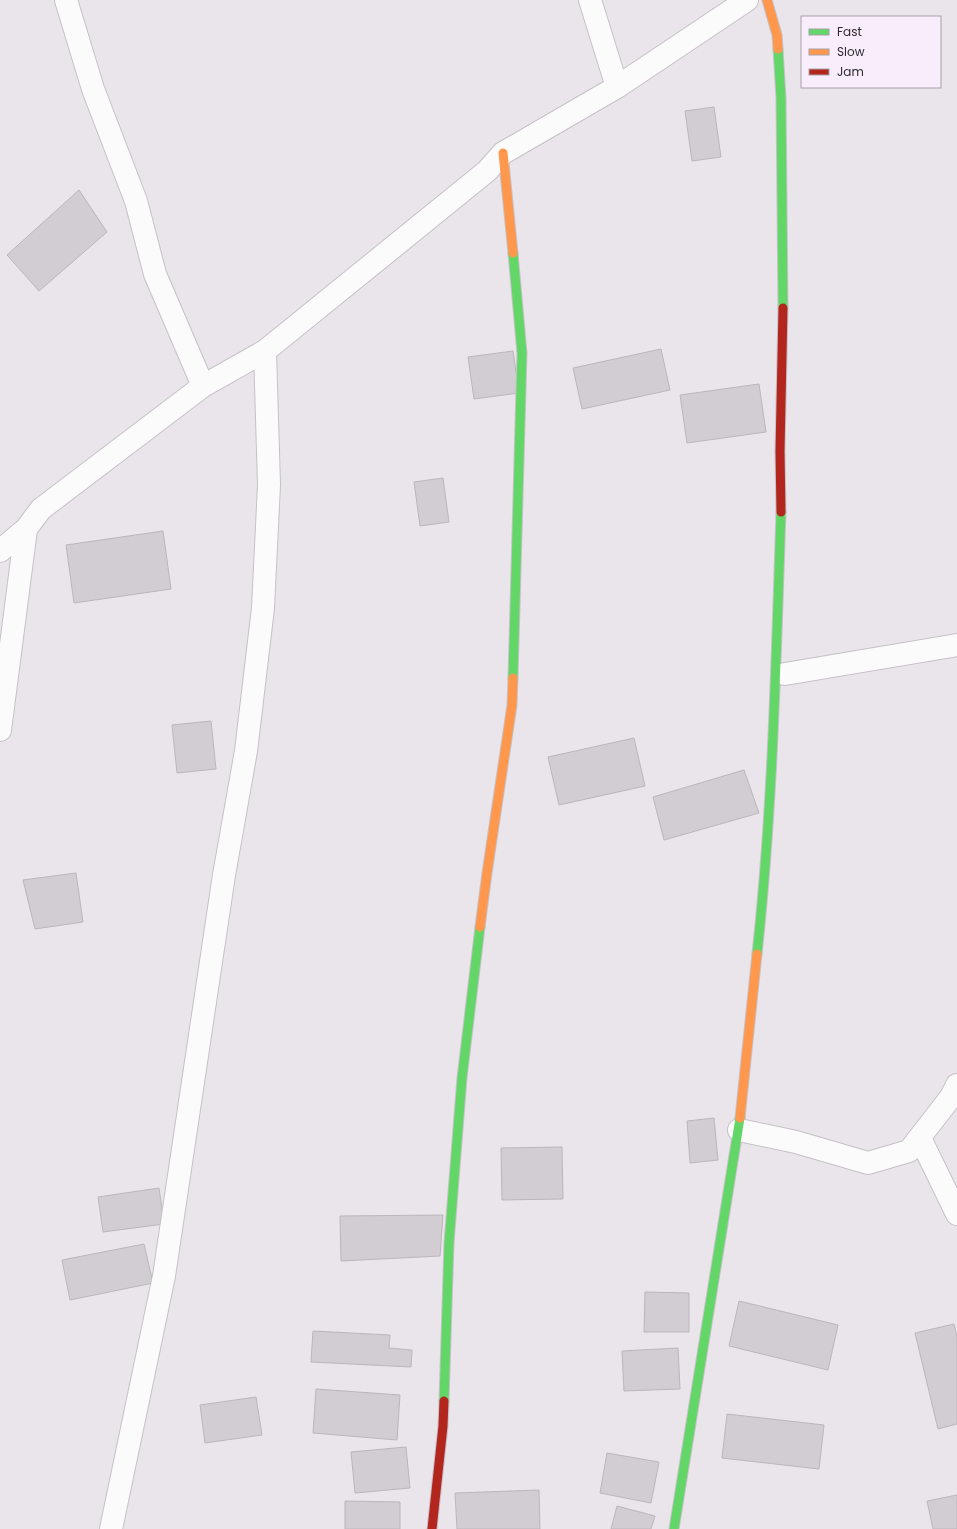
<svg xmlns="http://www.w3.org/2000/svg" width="957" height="1529" font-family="Poppins,sans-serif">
<rect width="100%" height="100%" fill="#eae4eb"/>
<!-- building -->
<path fill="#d1cdd2" stroke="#bbb6bc" d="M714,107L721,157L692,161L685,111Z
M79,190L107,232L39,291L7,255Z
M661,349L670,390L582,409L573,368Z
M513,351L519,393L474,399L468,357Z
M759,384L766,432L687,443L680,395Z
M443,478L449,522L420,526L414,482Z
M163,531L171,589L74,603L66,545Z
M211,721L216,769L177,773L172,725Z
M634,738L645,786L559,805L548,757Z
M744,770L759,813L664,840L653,797Z
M76,873L83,922L35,929L23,880Z
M714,1118L718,1160L690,1163L687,1121Z
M562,1147L563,1199L502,1200L501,1148Z
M159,1188L164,1224L103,1232L98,1197Z
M443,1215L440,1256L341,1261L340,1216Z
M144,1244L153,1283L70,1300L62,1260Z
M645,1292L689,1293V1332H644Z
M739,1301L838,1325L828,1370L729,1346Z
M954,1324L957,1337V1424L938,1429L915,1333Z
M313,1331L390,1335L389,1348L412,1350L411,1367L311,1362Z
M678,1348L680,1389L624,1391L622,1351Z
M316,1389L400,1395L397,1440L313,1433Z
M256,1397L262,1435L205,1443L200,1405Z
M727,1414L824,1425L819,1469L722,1458Z
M406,1447L410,1488L355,1493L351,1452Z
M607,1453L659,1462L651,1503L600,1493Z
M539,1490L540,1529H457L455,1493Z
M957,1495V1529H933L927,1501Z
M345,1501L400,1502V1529H345Z
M617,1506L655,1516L651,1529H611Z"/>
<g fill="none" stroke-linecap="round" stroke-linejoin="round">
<defs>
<path id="street" d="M66,0L93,89L136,201L155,274L203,386
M590,0L617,87
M0,551L26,529L41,509L203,386L265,351L487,171L503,153L617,87L747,0
M785,674L957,645
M0,730L26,529
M739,1130L796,1142L868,1163L909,1151L951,1097L957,1085
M920,1138L957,1214
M111,1529L164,1276L224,875L246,751L263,608L269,485L265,351"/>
<path id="fast" d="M778,49L781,98L783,308
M513,253L522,353L513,678
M757,954C773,807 776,659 781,512
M444,1401L449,1243L462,1078L480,927
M674,1529L740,1118"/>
<path id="slow" d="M767,0L777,35L778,49
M503,153L513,253
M480,927L487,873L512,705L513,678
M740,1118L757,954"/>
<path id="jam" d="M781,512L780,451L783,308
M432,1529L443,1426L444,1401"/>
</defs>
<!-- street casing -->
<use href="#street" stroke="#c6c1c7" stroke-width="24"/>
<!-- fast casing -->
<use href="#fast" stroke="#c6c1c7" stroke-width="11"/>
<!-- slow casing -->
<use href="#slow" stroke="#c6c1c7" stroke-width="11"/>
<!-- jam casing -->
<use href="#jam" stroke="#c6c1c7" stroke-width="11"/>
<!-- street -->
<use href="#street" stroke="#fcfbfc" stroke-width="22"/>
<!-- fast -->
<use href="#fast" stroke="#63d668" stroke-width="9"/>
<!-- slow -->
<use href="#slow" stroke="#ff974d" stroke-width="9"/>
<!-- jam -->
<use href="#jam" stroke="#b3261e" stroke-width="9"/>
</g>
<!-- legend -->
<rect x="801" y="16" width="140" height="72" fill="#f8eefb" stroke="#a79fa9"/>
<rect x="809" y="29" width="20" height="6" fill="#63d668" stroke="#a79fa9"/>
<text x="837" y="36" font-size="12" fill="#2d292e">Fast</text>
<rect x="809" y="49" width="20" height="6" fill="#ff974d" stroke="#a79fa9"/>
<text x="837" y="56" font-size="12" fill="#2d292e">Slow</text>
<rect x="809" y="69" width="20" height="6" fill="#b3261e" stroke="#a79fa9"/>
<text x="837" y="76" font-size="12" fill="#2d292e">Jam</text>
</svg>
